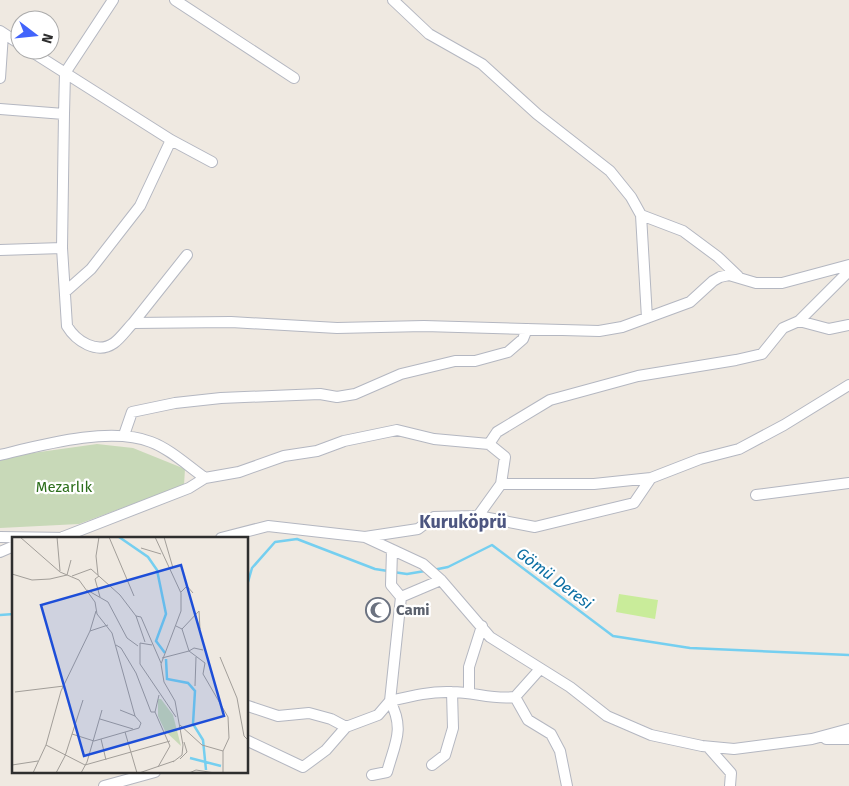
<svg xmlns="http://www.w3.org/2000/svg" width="849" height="786" font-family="'Fira Sans',sans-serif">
<rect width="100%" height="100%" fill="#efe9e1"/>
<!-- cemetery -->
<path fill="#c8d9b8" d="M97,444L133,448L185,469L184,485L79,524L0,528V460L11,456Z"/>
<!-- pitch -->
<path fill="#c9ec9a" d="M619,594L658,600L655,619L616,612Z"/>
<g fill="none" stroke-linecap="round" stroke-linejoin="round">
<!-- stream -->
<path stroke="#75cff0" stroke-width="2.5" d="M433,570L448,567L492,545L613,636L690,648L849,655
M393,572L407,574L425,571
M248,582L252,568L275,542L297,539L375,569L388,571
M0,615L14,614"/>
<defs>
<path id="minor" d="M175,0L294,78
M393,0L429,34L482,64L537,114L610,171L631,197L641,215L683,231L718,257L738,276
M0,31L20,44
M29,50L171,140L212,162
M0,78L3,34
M0,109L64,114L62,248L67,326C76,341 97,355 114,343C121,338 127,329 133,323L231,322L337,328L424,326L599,331L622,327L690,302L713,281L720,277L729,275L756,283H782L849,265
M64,114L65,73L113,0
M641,215L647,318
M0,250L62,248
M65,292L91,269L140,206L171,140
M799,321L829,329L849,325
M133,323L187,255
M124,435L132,412L175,403L221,398L320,394L337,397L355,394L401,374L455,361H475L508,352L523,339L527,329
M489,444L497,432L550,400L638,376L736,360L762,354L783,328L799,321L849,271
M0,455C42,445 110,426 151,442C170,449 188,466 205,478
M501,484H594L651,478
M756,495L849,483
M0,537L69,538
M63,537L189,488L205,478L239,472L284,456L317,451L344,441L397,430L434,439L489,444L505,457L501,484L478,516
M365,537L418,529L434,517L478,516L535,527L634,503L651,478L700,459L739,449L784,425L849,385
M221,538L268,526L365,537L423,564L441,580L490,637L570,687L607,716L651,735L702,746L734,749L812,739L849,729
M0,552L14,546
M401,597L441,580
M469,693V667L482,626
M515,697L528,720L551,734L560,751L567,786
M248,706L278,716L309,713L331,719L346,727
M826,739H849
M248,741L303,767L326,750L346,727L378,715L390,701L401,597L391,585L392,550
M708,747L731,773L730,786
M432,765L445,755L453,728L452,692
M372,775L387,772C395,743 405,729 390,701C411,696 431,691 452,692C474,692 493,700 515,697L540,669
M104,786L155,772"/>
</defs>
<!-- minor casing -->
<use href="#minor" stroke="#b4b7c1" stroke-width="12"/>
<!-- minor -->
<use href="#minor" stroke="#fff" stroke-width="10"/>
</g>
<!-- icons -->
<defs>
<symbol id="mosque-ring" viewBox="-11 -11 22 22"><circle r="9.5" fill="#fff" stroke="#6b7280" stroke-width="1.5"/><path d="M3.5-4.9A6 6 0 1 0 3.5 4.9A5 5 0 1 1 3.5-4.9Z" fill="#6b7280"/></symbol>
</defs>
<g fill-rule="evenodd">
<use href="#mosque-ring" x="364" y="596" width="28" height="28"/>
</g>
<g text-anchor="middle" stroke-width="4.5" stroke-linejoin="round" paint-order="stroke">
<!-- park labels -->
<g font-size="15" fill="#2c6e1b" stroke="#fff">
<text x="64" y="492">Mezarlık</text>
</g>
<!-- worship labels -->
<g font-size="15" font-weight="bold" fill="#5b616d" stroke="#fff" text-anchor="start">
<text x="396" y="615">Cami</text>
</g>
<!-- water labels -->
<g font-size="16" font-style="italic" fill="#0d6fa3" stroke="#fff">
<text transform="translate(555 578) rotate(37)" y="6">Gömü Deresi</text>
</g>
<!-- quarter labels -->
<g font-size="18" font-weight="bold" fill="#4d5680" stroke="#fff">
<text x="463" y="528">Kuruköprü</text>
</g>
</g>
<!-- overview -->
<g transform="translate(12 537)">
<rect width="236" height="236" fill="#efe9e1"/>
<path d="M146,162H149L161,178L169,209L153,194L146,179Z" fill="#c8d9b8"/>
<path fill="none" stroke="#75cff0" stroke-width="2.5" d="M107,0L136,20L145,33L154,77L144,104L153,116M154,122L155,142L176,146L183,154L181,187L191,203L194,233M178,221L209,229"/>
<path fill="none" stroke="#a29e99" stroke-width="1" d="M8,0L48,35L67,43L83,65L85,77L100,96L123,179L129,186L127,191L89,202L94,223M45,0L48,34M97,0L122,59M143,0L169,56V74L149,127L152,145L163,164L171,208L170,218L161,225M152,0L161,31M129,11L149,17M0,37L20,43L38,42L55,38L59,23M86,38L84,19L87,0M60,39L79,32L108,58L124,79L129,80L149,126M87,39L83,42L88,60M75,53L96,65L115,101L126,109M169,55L175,49L181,56M124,79L133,105M164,89L170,92L177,114L182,111L191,113M170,92L187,74L188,92M78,94L96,88M104,108L109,111L124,136L139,175H143M140,108L128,106V127L164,180M208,120L225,161L232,199L237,204M150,121L177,114L193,126L191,137L216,180L217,201L211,214M183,149L184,120M3,155L52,149M108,173L123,179M88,182L121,192M168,188L190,208L211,214V236M113,195L125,236M60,197L82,204L89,202M34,208L73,228L158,204M168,222L175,215L172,205M0,228L26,224M146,230L158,209L143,175L147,158M21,236L34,208L49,154L78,94L84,74M44,236L53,219L71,163M69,236L75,225L90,173M127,236L162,224M177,236L184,233L203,236"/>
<path fill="#1d4ed8" fill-opacity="0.15" stroke="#1d4ed8" stroke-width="2.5" d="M169,28L212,179L72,219L29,68Z"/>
<rect width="236" height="236" fill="none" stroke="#2e2e2e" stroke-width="2.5"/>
</g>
<!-- north arrow -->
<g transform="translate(35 35) rotate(106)"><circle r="24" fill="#ffffff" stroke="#ababab"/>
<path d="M0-4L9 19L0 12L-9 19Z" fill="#4264fb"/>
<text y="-8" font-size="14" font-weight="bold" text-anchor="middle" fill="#2e2e2e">N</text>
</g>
</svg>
